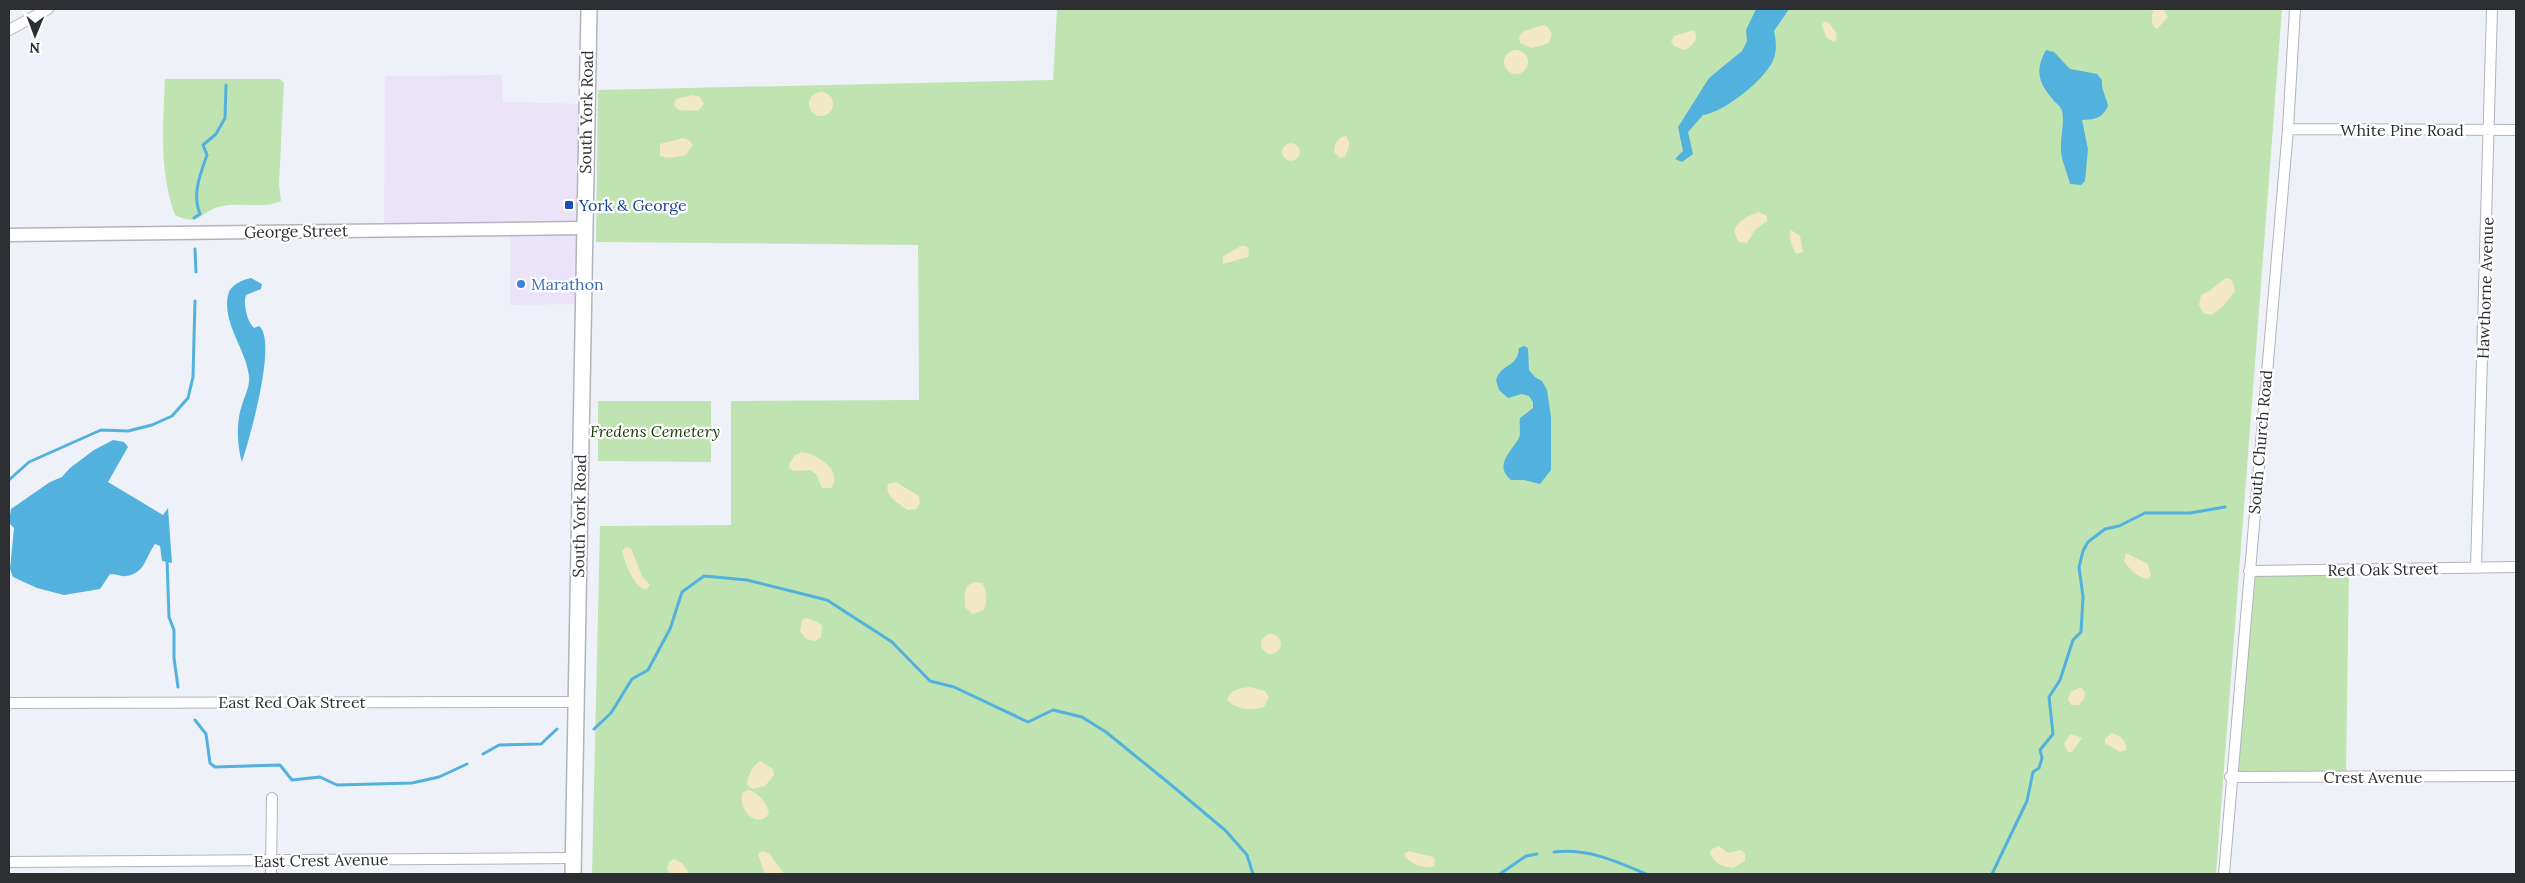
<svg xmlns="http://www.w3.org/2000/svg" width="2525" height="883" font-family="Lora,serif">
<rect width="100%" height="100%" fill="#eef2f8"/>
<!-- commercial -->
<path fill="#ebe4f9" d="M502,75L503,102L584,104L582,225L384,228L385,76Z
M581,230L580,304L510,305L511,231Z"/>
<!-- green -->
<path fill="#bfe4b2" d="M1057,9H2282L2216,874H592L600,526L731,525V401L919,400L918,245L596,242L598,90L1053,80Z
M165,79H280L284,83L279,184L281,201C260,210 239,201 218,207C199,213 200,227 175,215C159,171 163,126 165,79Z
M598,401H711V462L598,461Z
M2349,567L2346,774L2233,775L2252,568Z"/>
<!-- sand -->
<path fill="#f2e8c3" d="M2154,9H2163L2168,17L2157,29C2150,25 2151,15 2154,9Z
M1824,21L1829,23L1837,34L1836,40L1834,42L1826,37L1822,25Z
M1543,25L1548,27L1552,34L1549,43L1532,48L1520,43L1519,36L1524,31Z
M1694,30C1699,40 1694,44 1685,50L1674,46L1671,41L1674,36Z
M1504 62a12 12 0 1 1 24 0a12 12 0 1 1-24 0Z
M809 104a12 12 0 1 1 24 0a12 12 0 1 1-24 0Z
M693,95L700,97L704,104L698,111L678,110L674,105L676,99Z
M1346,136C1351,142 1349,149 1345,156L1340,158L1334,152L1335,144L1341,137Z
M683,138L689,140L693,145L686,155L669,158L660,156V144Z
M1282 152a9 9 0 1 1 18 0a9 9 0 1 1-18 0Z
M1759,212L1767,216V221L1755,230L1747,243L1738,242L1734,230C1739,220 1749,215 1759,212Z
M1791,230L1800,236L1803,252L1796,254C1793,248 1787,235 1791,230Z
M1241,246H1246L1249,249L1248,257L1223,264V256Z
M2227,278L2232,280L2235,291L2223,306L2212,315L2203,313L2199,305L2201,295C2213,291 2217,282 2227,278Z
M802,452C817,454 844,471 831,488H822L816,474L810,470L794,471L789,468V464L795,455Z
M896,482L919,496L920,503L916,509L907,510C899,503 884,496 888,484Z
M626,547L631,548L642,576L650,585L646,590C632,585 626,564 622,551Z
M2126,553L2148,564L2151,575L2148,579C2140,579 2128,568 2124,561Z
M975,582L982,583C988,591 987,601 984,610L972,614L965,607C965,596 962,585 975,582Z
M806,618L818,622L822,626L821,637L815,641L806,639L800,631L802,620Z
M1261 644a10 10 0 1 1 20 0a10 10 0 1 1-20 0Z
M1250,687L1265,691L1269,697L1264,707C1251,711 1238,710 1227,700C1231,689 1239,688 1250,687Z
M2081,687L2085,693L2084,699L2079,705H2071L2068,699L2071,692Z
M2112,733C2121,736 2126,739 2126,750L2120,752L2105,743V739Z
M2070,734L2082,738L2072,752H2068L2064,744Z
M760,761L773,769L774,775L765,786L753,789L747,785C747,777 753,765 760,761Z
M749,790C760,794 767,803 769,814C755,831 736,805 743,792Z
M1719,846L1728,853L1741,850L1745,854V861L1733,868C1723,867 1714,863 1710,853L1712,849Z
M762,851L769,853L784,874H765L758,854Z
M1409,851L1433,857L1435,860L1434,866C1426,870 1407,863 1404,854Z
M674,859L682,863L690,874H670L667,868L669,862Z"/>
<!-- water -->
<path fill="#53b1dd" d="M1756,9H1789L1774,31C1776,40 1777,49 1774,58C1768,78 1723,113 1703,115L1688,132L1693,154L1682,162L1675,159L1683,151L1678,127L1709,78L1742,51L1747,41L1746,30Z
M2046,50L2054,52L2070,69L2097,74L2102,80C2101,90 2106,96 2108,106C2102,119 2095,119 2082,120L2088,149L2085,181L2081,185L2070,184C2068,174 2061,160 2061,150C2060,137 2065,124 2062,111C2061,107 2058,105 2055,102C2039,84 2034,72 2046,50Z
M251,278L262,284L261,289L246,295C243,304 247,322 254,328L259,326C278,341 249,440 242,462C237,446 236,421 242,405C245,395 250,387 249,376C246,349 222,323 228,295C230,285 242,280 251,278Z
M1524,346L1528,348L1529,370L1535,377L1542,381L1547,390L1551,417V470L1540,484L1524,480H1511C1493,465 1512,451 1519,438C1521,433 1519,424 1520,418L1533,408V402L1529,396L1522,394L1508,398L1499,390L1496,380C1502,362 1517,369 1519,348Z
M113,440L124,442L128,447L108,482L163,515L168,508L172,563L162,561L160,546L155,544C146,556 145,574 126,576C122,577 116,574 110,574L100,589L64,595L37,588L13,577L10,569L14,528L9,523L11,509L50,482L62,477L70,468L94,450Z"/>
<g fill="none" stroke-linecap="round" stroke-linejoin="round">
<!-- stream -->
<path stroke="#53b1dd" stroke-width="3" d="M194,218L200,214C192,194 200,175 207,155L203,145L216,134L225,118L226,85
M195,249L196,272
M9,480L29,462L101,430L128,431L152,425L172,416L188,398L193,377L195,301
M167,559L169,617L174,630V658L178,687
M195,720L206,734L210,763L215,767L280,765L292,780L320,777L337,785L412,783L439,777L467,764
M594,729L611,713L632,679L648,670L670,629L682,592L704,576L747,580L827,600L892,642L930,681L954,687L1028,722L1053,710L1082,717L1106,732L1170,784L1226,831L1247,855L1253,874
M483,754L499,745L541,744L557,729
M1554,852C1587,848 1616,861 1646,874
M1500,874L1526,856L1537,854
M1992,874L2027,801L2033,772L2039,768L2042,758L2040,750L2053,734L2049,697L2060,680L2073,640L2081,632L2083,597L2079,567L2083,551L2088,542L2105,529L2119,526L2145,513H2190L2225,507"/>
<defs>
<path id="minor" d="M9,30L48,9
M2288,129L2516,130
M2476,568L2492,9
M2249,571L2516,567
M9,703L576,702
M2230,777L2516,776
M9,862L573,858
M271,874L272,798
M2224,874L2288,129L2295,9"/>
<path id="tertiary" d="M9,235L583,228"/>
<path id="secondary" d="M573,874L589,9"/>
</defs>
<!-- minor casing -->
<use href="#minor" stroke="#b1b4ba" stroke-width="12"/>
<!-- tertiary casing -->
<use href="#tertiary" stroke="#b1b4ba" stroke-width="15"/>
<!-- secondary casing -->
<use href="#secondary" stroke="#b1b4ba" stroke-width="18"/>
<!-- minor -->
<use href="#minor" stroke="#fff" stroke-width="10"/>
<!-- tertiary -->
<use href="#tertiary" stroke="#fff" stroke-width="12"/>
<!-- secondary -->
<use href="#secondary" stroke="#fff" stroke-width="15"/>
</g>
<!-- markers -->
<rect fill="#1a4fb4" stroke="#fff" stroke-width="2" x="564" y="200" width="10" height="10" rx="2.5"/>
<circle fill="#3f7fe0" stroke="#fff" stroke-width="2" cx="521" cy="284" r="5"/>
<g text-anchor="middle" stroke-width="4.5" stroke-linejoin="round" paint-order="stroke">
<!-- street labels -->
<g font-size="16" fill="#2d2e31" stroke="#fff">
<text transform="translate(586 112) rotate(-89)" y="6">South York Road</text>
<text x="2402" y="136">White Pine Road</text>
<text transform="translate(296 231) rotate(-1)" y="6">George Street</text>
<text transform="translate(2485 288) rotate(-88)" y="6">Hawthorne Avenue</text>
<text transform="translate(2260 442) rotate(-85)" y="6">South Church Road</text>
<text transform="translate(579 516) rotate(-89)" y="6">South York Road</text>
<text transform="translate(2383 569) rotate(-1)" y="6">Red Oak Street</text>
<text x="292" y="708">East Red Oak Street</text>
<text x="2373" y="783">Crest Avenue</text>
<text transform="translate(321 860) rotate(-1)" y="6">East Crest Avenue</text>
</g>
<!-- transit labels -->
<g font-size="16" fill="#164399" stroke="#fff" text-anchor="start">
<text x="579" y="211">York &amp; George</text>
</g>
<!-- shop labels -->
<g font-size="16" fill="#366cbe" stroke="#fff" text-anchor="start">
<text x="531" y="290">Marathon</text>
</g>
<!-- park labels -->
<g font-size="16" font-style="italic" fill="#143504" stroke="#fff">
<text x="655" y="437">Fredens Cemetery</text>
</g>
</g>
<!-- border -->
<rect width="2525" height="883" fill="none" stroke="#2d2e31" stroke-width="20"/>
<!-- north arrow -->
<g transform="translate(35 35) rotate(181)" stroke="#ffffff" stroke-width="4" paint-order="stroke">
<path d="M0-4L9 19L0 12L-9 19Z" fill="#2d2e31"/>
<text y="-8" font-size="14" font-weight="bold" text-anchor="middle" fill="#2d2e31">N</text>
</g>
</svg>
